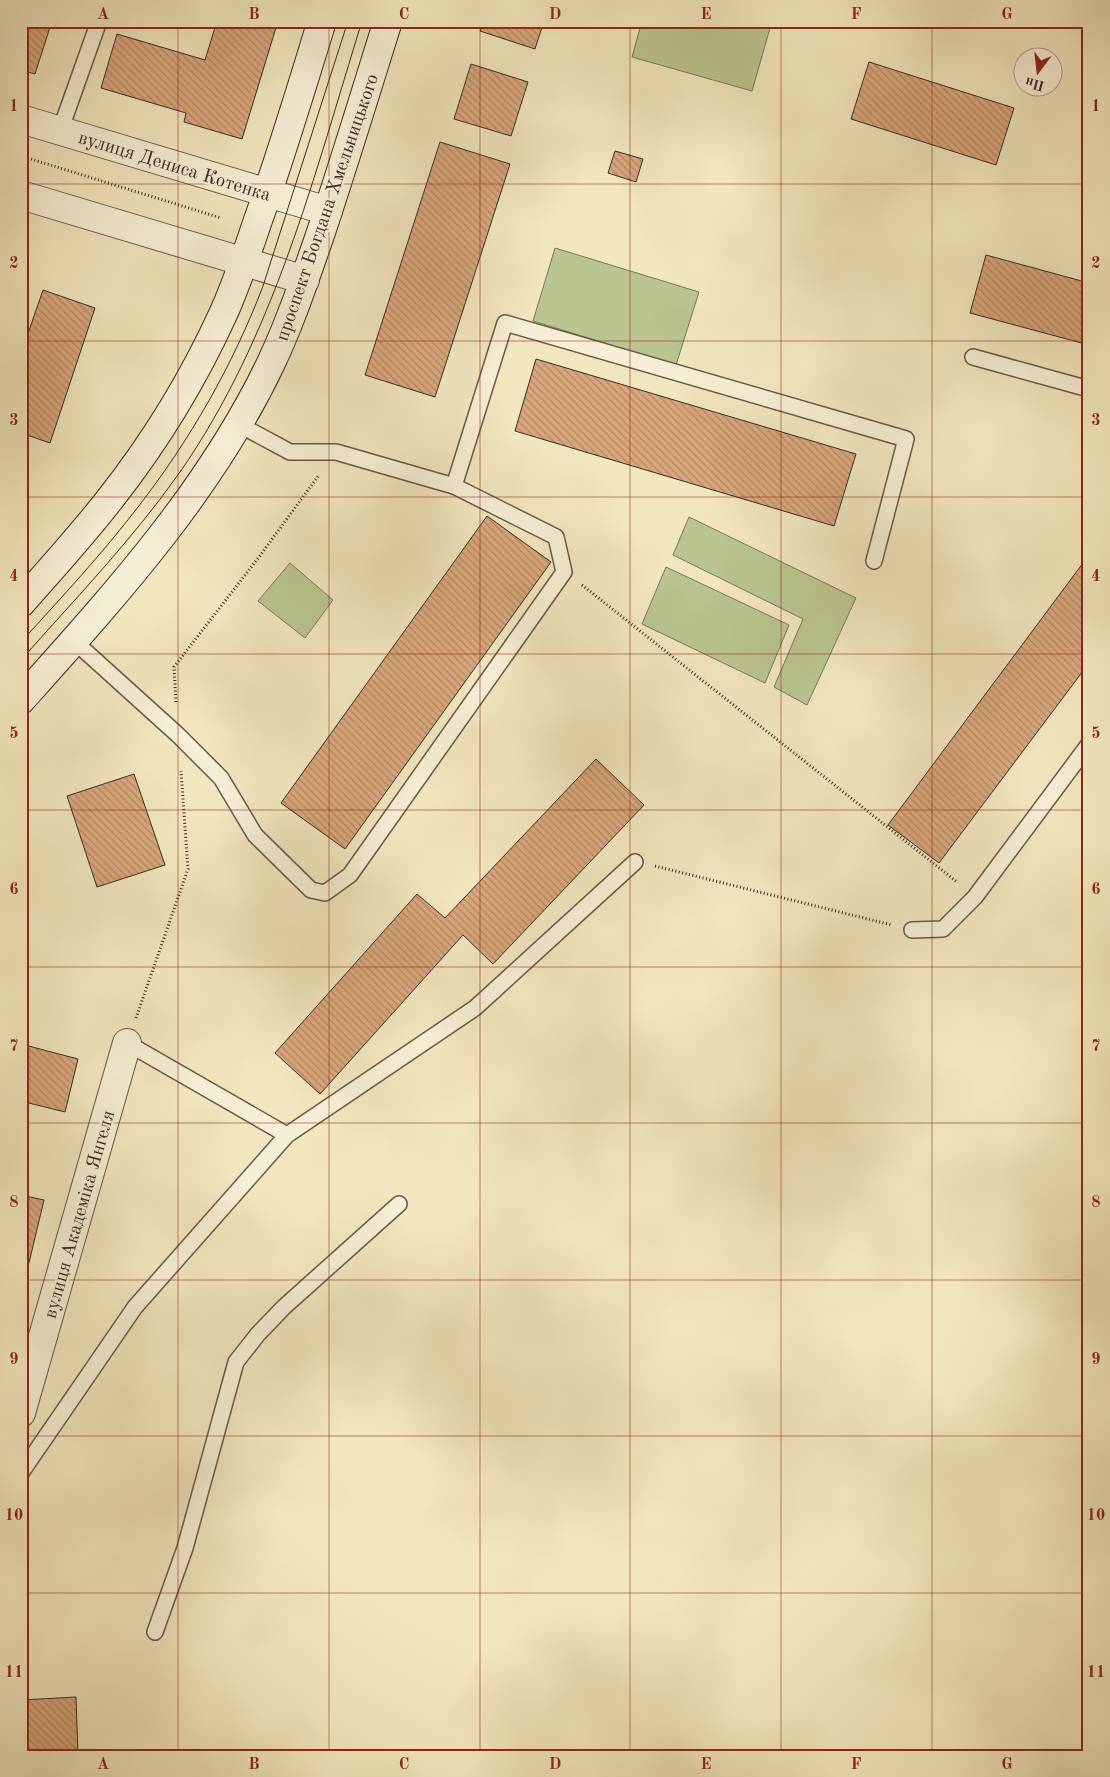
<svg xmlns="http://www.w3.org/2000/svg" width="1110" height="1777" font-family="'Old Standard TT',serif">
<defs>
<pattern id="building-back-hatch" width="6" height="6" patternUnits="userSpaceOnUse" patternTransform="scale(1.25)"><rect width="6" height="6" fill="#daa77c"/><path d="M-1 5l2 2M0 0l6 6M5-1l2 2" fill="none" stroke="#b28865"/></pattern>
</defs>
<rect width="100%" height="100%" fill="#f2e6be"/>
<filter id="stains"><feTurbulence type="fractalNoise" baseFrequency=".004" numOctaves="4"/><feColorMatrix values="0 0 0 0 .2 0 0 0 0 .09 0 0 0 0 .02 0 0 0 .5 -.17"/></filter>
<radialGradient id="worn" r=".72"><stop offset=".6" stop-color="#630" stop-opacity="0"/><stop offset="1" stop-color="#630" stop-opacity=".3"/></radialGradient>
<!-- green -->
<path fill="#bac591" stroke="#78785a" d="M642,21H772L752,91L632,57Z
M555,248L699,292L676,365L533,321Z
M689,517L856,598L807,705L774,687L803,619L673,555Z
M290,563L333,600L305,638L258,601Z
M666,567L789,625L765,683L642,624Z"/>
<!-- building -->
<path fill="url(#building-back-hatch)" stroke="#372c24" d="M21,21H52L35,74L21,70Z
M217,21H278L242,139L184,122L186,113L101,88L117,34L205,60Z
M484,21H544L535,49L480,31Z
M869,62L1014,108L996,165L851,119Z
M471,64L528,82L511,136L454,119Z
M440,142L510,164L435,397L365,375Z
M615,151L643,159L636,182L608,173Z
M986,255L1089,283V345L970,313Z
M43,290L95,308L50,443L21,433V354Z
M536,359L856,454L834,526L515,431Z
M487,516L551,562L345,849L281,803Z
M1089,555V663L939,863L888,825Z
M596,759L644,805L493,964L463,935L320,1094L275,1053L417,894L445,918Z
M134,774L165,865L97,887L67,796Z
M21,1044L78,1059L65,1112L21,1101Z
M21,1195L44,1200L27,1271L21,1269Z
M76,1697L78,1756H21V1700Z"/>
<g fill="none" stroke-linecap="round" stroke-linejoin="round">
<defs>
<path id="lane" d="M60,131L99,21
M973,357L1089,389
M454,486L505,323L906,439L874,561
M74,641L178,735L221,778L255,835L311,890L325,893L350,875L564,572L556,537L454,486L336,452H290L238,424
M912,930L943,929L975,897L1089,744
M287,1135L475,1008L635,862
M21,1473L135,1307L287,1135L127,1043
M155,1632L185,1548L236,1362L258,1334L284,1307L399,1204"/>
<path id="street" d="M21,119L328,211
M21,195L305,280
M21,1413L127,1043"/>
<path id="secondary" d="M21,603C51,569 82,535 110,499C155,442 194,378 224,312C237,283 247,253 257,223C281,156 301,89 322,21
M21,700C115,595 210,491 271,363C290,323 304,281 319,238C343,167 365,94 388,21"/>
</defs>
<!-- lane casing -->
<use href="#lane" stroke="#665a4a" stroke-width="18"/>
<!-- street casing -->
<use href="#street" stroke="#665a4a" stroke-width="30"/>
<!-- secondary casing -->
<use href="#secondary" stroke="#372c24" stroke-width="30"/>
<!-- path -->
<path stroke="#372c24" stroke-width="3" stroke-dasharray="1 2.5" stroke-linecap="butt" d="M21,156L221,218
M582,585L957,882
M176,702L174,667L259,557L319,475
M655,866L892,925
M136,1018L188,869L181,771"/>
<!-- lane -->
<use href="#lane" stroke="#f7efd5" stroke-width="15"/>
<!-- street -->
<use href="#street" stroke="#f7efd5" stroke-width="28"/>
<!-- secondary -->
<use href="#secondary" stroke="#f7efd5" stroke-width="28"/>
<!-- tram -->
<path stroke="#372c24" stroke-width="1" d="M21,642C61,598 102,554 138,507C190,440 233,365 263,286L348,21
M21,660C75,599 133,539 180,472C274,337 314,176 362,21"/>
</g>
<!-- grid -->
<path fill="none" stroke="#8f2418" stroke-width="1" stroke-opacity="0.55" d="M178,21V1756M329,21V1756M480,21V1756M630,21V1756M781,21V1756M932,21V1756M21,184H1089M21,341H1089M21,497H1089M21,654H1089M21,810H1089M21,967H1089M21,1123H1089M21,1280H1089M21,1436H1089M21,1593H1089"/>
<g text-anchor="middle" stroke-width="4.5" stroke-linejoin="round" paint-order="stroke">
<!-- street labels -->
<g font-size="19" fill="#372c24" stroke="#f7efd5">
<text transform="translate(175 165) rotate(17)" y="7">вулиця Дениса Котенка</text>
<text transform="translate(326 207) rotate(-71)" y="7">проспект Богдана Хмельницького</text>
<text transform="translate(78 1214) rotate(-74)" y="7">вулиця Академіка Янгеля</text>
</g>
</g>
<!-- margin -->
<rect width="1110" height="1777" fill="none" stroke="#f2e6be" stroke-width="55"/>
<!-- north arrow -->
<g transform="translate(1038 72) rotate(195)"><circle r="24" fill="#f7efd5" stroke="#aaa18e"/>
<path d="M0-4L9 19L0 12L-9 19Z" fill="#8f2418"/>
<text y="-8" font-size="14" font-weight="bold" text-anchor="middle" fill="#372c24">Пн</text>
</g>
<rect x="28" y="28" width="1054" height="1722" fill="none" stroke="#8f2418" stroke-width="2"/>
<g font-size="16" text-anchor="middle" font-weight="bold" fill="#8f2418">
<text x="103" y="19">A</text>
<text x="254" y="19">B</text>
<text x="404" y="19">C</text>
<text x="555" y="19">D</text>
<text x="706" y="19">E</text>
<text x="856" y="19">F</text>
<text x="1007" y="19">G</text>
<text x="14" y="111">1</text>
<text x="1096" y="111">1</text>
<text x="14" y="268">2</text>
<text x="1096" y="268">2</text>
<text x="14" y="425">3</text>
<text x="1096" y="425">3</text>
<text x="14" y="581">4</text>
<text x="1096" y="581">4</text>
<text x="14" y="738">5</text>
<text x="1096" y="738">5</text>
<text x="14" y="894">6</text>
<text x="1096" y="894">6</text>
<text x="14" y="1051">7</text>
<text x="1096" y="1051">7</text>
<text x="14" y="1207">8</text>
<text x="1096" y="1207">8</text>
<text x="14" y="1364">9</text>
<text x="1096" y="1364">9</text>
<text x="14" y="1520">10</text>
<text x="1096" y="1520">10</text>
<text x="14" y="1677">11</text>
<text x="1096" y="1677">11</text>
<text x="103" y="1769">A</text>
<text x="254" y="1769">B</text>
<text x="404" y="1769">C</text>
<text x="555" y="1769">D</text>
<text x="706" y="1769">E</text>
<text x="856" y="1769">F</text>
<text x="1007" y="1769">G</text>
</g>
<rect width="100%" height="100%" filter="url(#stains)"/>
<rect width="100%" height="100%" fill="url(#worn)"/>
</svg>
